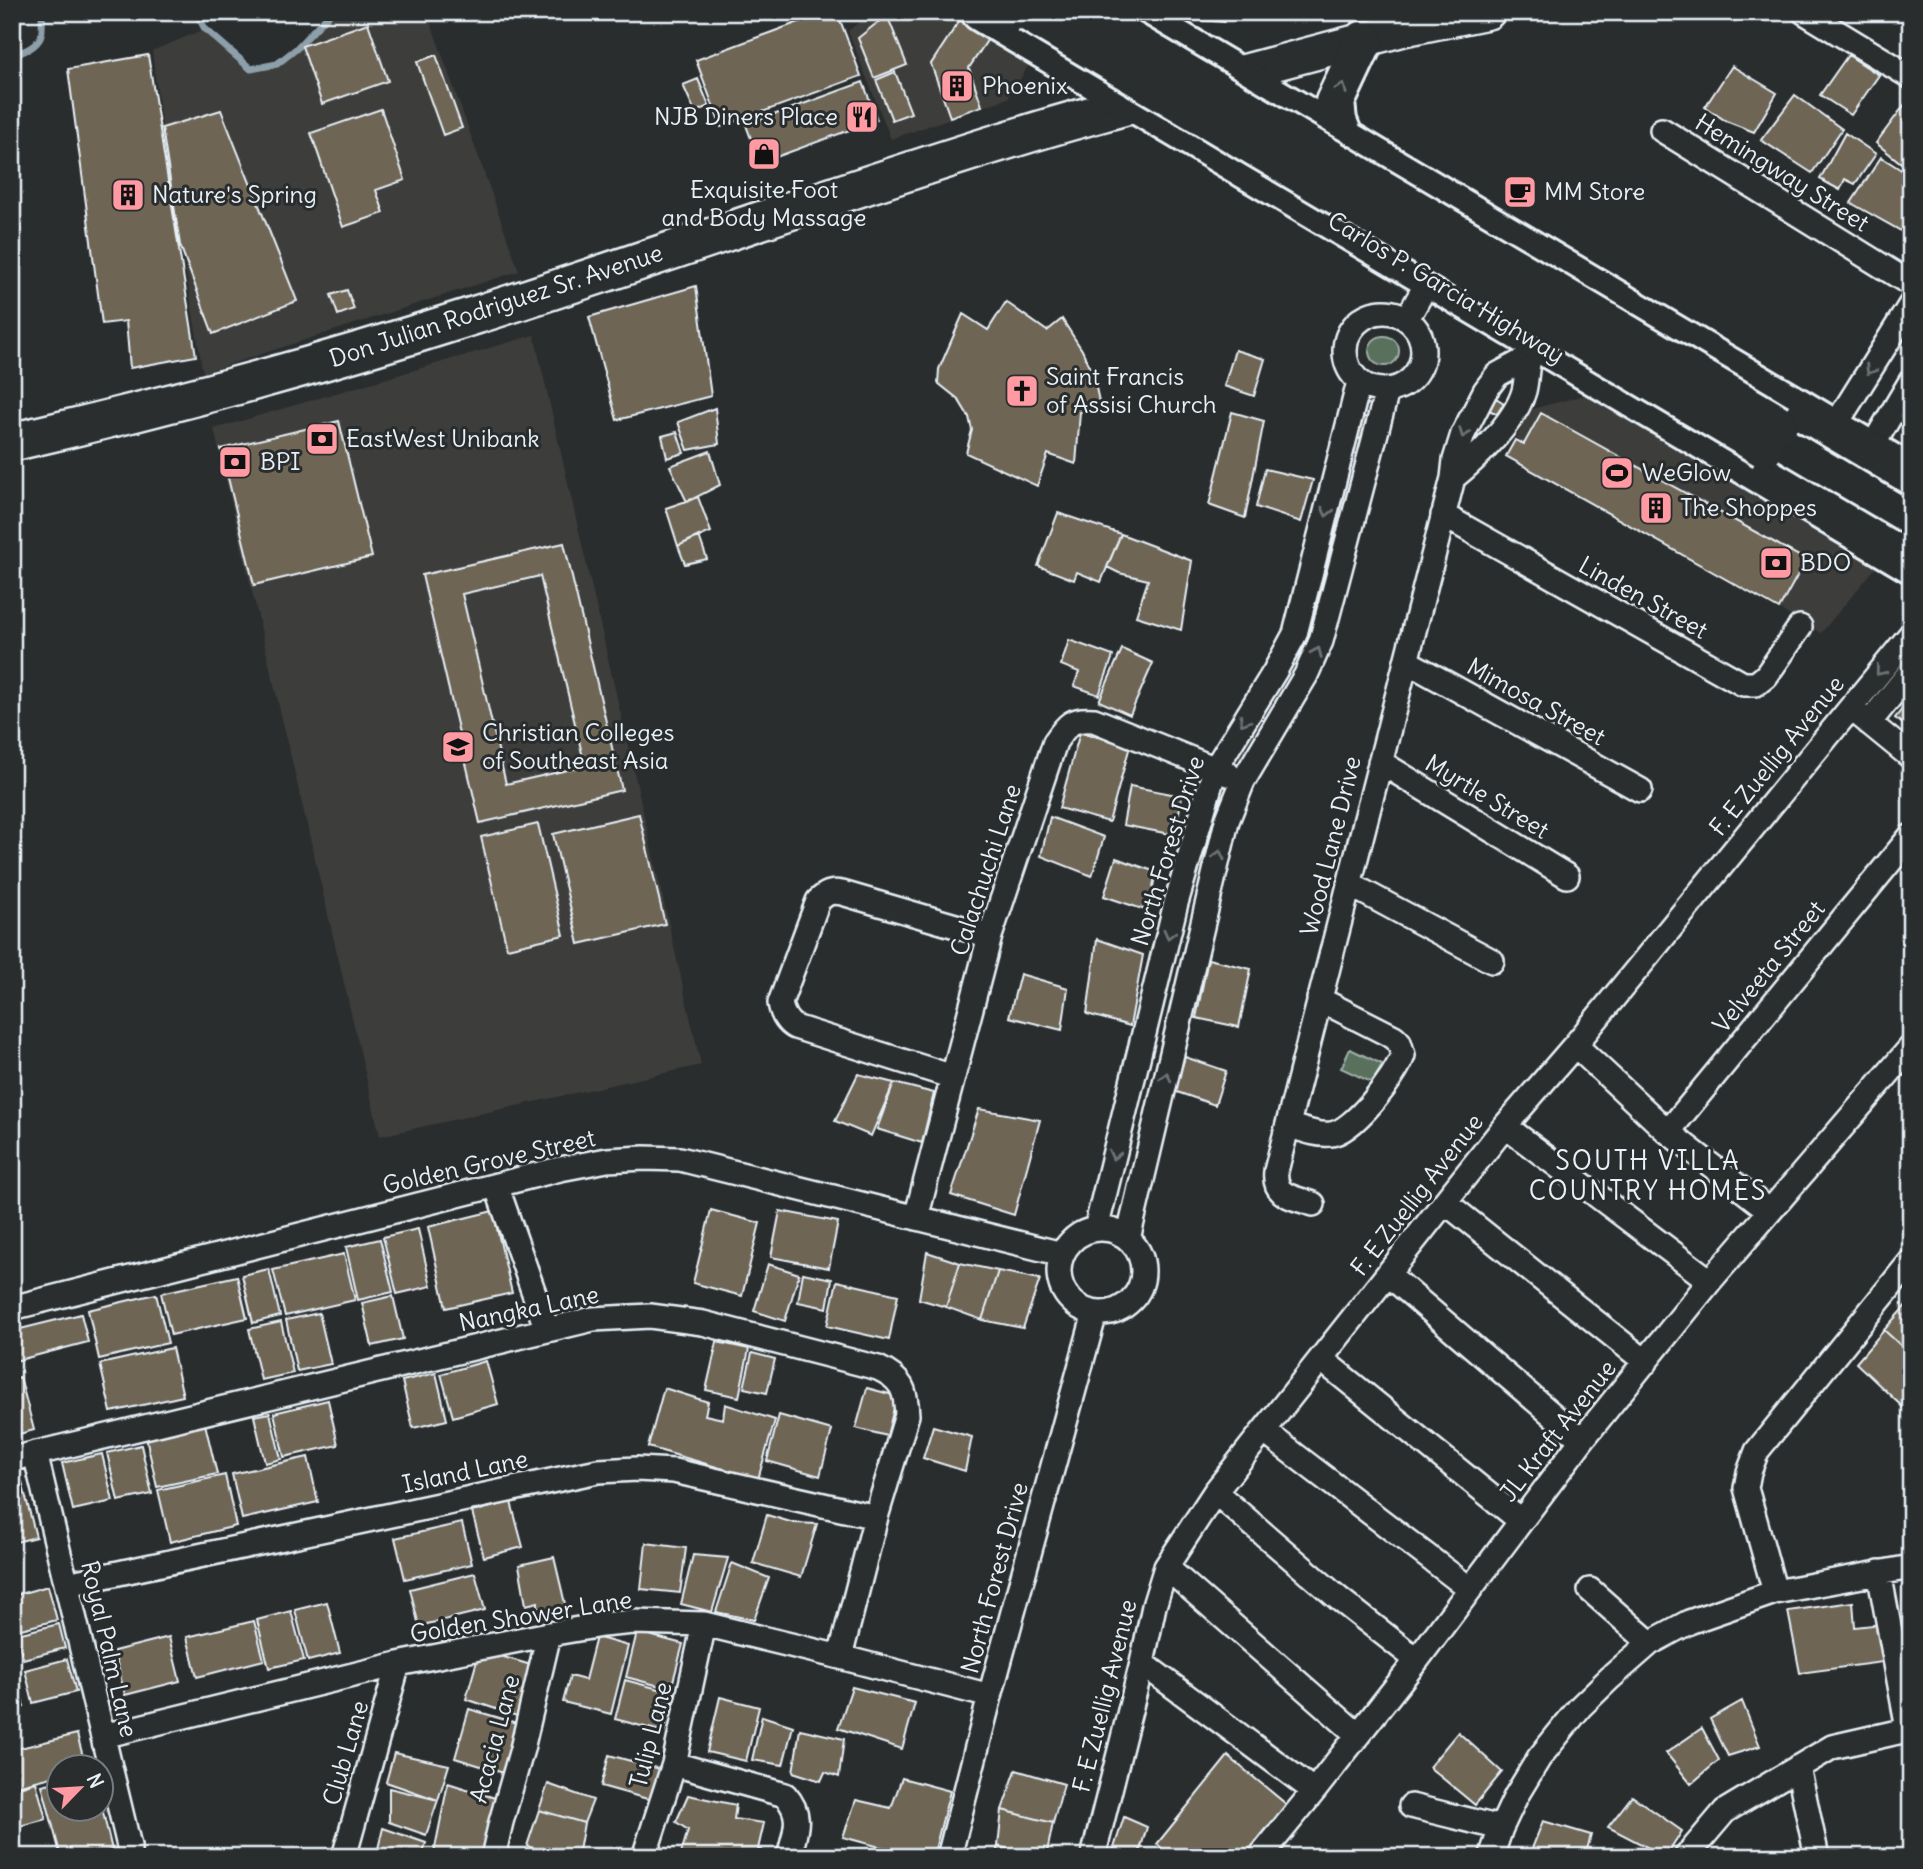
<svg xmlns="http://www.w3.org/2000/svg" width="1923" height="1869" font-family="Delius,sans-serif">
<rect width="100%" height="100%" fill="#2a2d2e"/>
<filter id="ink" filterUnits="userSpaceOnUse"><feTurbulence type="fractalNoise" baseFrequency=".0143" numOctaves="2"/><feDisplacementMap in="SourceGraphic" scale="14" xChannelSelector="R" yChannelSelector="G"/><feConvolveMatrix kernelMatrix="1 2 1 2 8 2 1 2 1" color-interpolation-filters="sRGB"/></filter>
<g filter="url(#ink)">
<!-- built -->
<path fill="#3e3e3a" d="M331,12H427L519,271L203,373L162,128L152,51L205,29L251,69L277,64L296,49Z
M872,12H954L1032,60L1008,98L891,139L848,31Z
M534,335L701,1065L380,1136L214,429Z
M1600,391L1882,560L1821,633L1506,456L1532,409Z"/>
<!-- green -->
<path fill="#586f5c" stroke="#a0b0aa" stroke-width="2" d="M1369 351a15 15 0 1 1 30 0a15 15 0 1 1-30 0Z
M1350,1049L1382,1064L1373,1083L1341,1068Z"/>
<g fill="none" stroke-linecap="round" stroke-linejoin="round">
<!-- stream -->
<path stroke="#8d9faa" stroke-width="7" d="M196,12L205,29L251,69L277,64L296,49L331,12
M12,55C22,53 37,47 41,36C43,30 42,19 42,12"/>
</g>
<!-- building -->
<path fill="#6e6555" stroke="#e8f1f8" stroke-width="2" fill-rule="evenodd" d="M826,12H837L861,76L721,127L696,60Z
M1174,12H1224V22L1173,18Z
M887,15L907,65L874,78L858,38Z
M960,20L988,39L969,68L982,106L950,117L931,64Z
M368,23L388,81L322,104L302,46Z
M148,55L196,356L130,368L126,321L102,324L68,69Z
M436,55L462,128L443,135L417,62Z
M1848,55L1879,75L1851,115L1820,95Z
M1732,66L1777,93L1754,132L1726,121L1705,107Z
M895,72L911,113L892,120L876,80Z
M698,79L709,106L695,112L683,85Z
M863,82L877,120L760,163L746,125Z
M1795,95L1842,129L1812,173L1761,140Z
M1911,96V149L1901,163L1876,143Z
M381,109L405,180L376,190L384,213L343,227L311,133Z
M221,110L297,301L213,334L180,245L162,128Z
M1845,133L1876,154L1855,184L1845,179L1840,190L1820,179Z
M1881,157L1911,176V216L1903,232L1851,203Z
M696,286L711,396L617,420L589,317Z
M347,290L354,309L338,315L331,295Z
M1006,302L1047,331L1062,319L1082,350L1093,374L1100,406L1080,412L1076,464L1048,454L1037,486L966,453L972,430L969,417L958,399L938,383L939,369L963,314L988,330Z
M1235,350L1265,359L1254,396L1224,386Z
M1496,398L1504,403L1497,414L1489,410Z
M715,408L719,444L688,450L678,422Z
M1232,412L1264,421L1245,518L1209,505Z
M1541,413L1806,560L1779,609L1506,456L1515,440L1524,444Z
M1360,416L1372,419L1367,441L1354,437Z
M339,421L372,557L254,585L221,449Z
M677,432L684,453L667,458L662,436Z
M710,451L720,485L687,502L670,466Z
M1265,469L1313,480L1301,522L1256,507Z
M698,497L711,532L678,546L666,508Z
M1058,513L1121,534L1101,582L1077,572L1074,580L1038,566Z
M1121,534L1192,561L1181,630L1136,616L1148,580L1119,573L1107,567Z
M699,536L707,559L685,564L678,546Z
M564,543L622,790L480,823L422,575ZM540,576L585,766L506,784L462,594Z
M1069,640L1113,656L1099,695L1074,686L1079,672L1061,665Z
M1122,649L1153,663L1130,715L1099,701Z
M1911,698V730L1895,718Z
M1080,732L1130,746L1109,822L1059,808Z
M1130,786L1182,796L1175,835L1123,825Z
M639,814L665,924L579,944L553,834Z
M1050,817L1104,837L1092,876L1041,856Z
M538,824L564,935L507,948L481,837Z
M1116,858L1156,872L1148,911L1104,896Z
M1097,939L1143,955L1130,1026L1087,1014Z
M1208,959L1251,969L1239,1027L1196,1018Z
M1020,974L1068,988L1062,1030L1009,1017Z
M1185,1057L1226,1071L1215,1105L1174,1091Z
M858,1074L894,1083L871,1136L835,1121Z
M894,1083L934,1093L922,1143L877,1129Z
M979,1109L1040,1120L1014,1215L951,1195Z
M711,1210L760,1223L742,1296L693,1283Z
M493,1211L512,1293L446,1308L428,1227Z
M780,1211L838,1222L829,1268L771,1257Z
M418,1229L431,1286L397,1294L383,1237Z
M380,1239L393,1292L358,1300L346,1247Z
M927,1252L960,1263L946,1307L919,1299Z
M344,1254L355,1300L285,1316L273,1270Z
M960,1263L998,1271L982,1320L946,1307Z
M768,1264L799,1274L785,1321L754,1311Z
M269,1269L280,1316L253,1323L242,1275Z
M998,1271L1040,1279L1023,1328L982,1320Z
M803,1273L832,1279L827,1308L798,1302Z
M237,1276L247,1318L171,1335L161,1293Z
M837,1281L898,1295L889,1340L827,1326Z
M156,1294L168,1343L99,1359L88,1310Z
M393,1296L403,1339L372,1346L362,1303Z
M1908,1303L1911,1305V1355L1884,1330Z
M319,1313L331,1364L297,1371L286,1320Z
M81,1314L88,1342L15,1361L12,1350V1331Z
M281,1322L293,1373L261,1380L249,1329Z
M1884,1330L1911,1355V1411L1909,1413L1856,1363Z
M717,1342L749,1349L739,1397L706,1390Z
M172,1348L183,1396L111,1412L100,1364Z
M752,1353L775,1359L767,1393L744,1388Z
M486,1361L498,1404L453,1417L441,1374Z
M436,1373L447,1420L413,1428L402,1381Z
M20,1377L34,1430L12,1436V1379Z
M664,1388L708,1402L705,1415L723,1419L725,1404L775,1420L758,1479L648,1447Z
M867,1388L897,1396L887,1436L856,1428Z
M328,1400L338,1445L284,1457L274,1413Z
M270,1413L281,1459L265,1463L254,1416Z
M779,1415L832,1430L820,1476L767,1461Z
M205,1424L217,1474L157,1487L146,1437Z
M933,1426L972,1437L965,1471L923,1458Z
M141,1445L152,1494L118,1501L107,1453Z
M102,1454L113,1501L73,1510L62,1463Z
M308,1457L318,1502L242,1519L232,1474Z
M225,1475L236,1526L170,1542L158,1490Z
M22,1482L36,1537L12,1543V1485Z
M511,1502L523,1547L484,1557L472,1512Z
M767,1515L794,1523L817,1524L801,1577L753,1563Z
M462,1523L472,1564L405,1579L395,1538Z
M646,1543L686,1548L680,1593L641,1589Z
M693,1555L728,1558L712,1612L681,1604Z
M554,1557L566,1608L538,1611V1602L526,1605L519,1565Z
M732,1563L769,1578L754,1620L716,1612Z
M475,1573L485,1610L419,1626L410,1589Z
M48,1586L57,1620L13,1631L12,1596Z
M327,1602L340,1653L308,1661L295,1610Z
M1853,1602L1855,1627L1882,1624L1883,1662L1800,1673L1788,1611Z
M291,1611L304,1660L269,1668L257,1620Z
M254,1621L264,1660L197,1677L187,1637Z
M59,1624L65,1648L23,1659L17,1634Z
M637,1632L683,1644L671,1689L626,1677Z
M169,1637L180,1681L125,1695L114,1651Z
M596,1637L628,1646L611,1714L563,1702L570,1676L585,1680Z
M480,1650L531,1665L520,1717L466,1699Z
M67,1659L76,1692L33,1703L25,1670Z
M15,1671L24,1707L12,1710V1672Z
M625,1680L674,1693L664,1732L615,1719Z
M852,1687L915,1703L902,1749L838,1728Z
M720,1697L759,1707L746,1761L707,1752Z
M1742,1701L1760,1746L1728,1756L1710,1719Z
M469,1709L520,1724L510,1775L455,1758Z
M762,1716L793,1726L783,1765L752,1760Z
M1702,1728L1719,1760L1691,1784L1666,1753Z
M800,1729L844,1739L839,1777L825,1772L821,1781L793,1772Z
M1458,1732L1502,1772L1475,1805L1429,1767Z
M77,1734L86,1768H60V1775L12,1787V1750Z
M394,1753L449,1765L438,1800L386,1782Z
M609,1755L660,1769L651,1800L601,1786Z
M1228,1756L1286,1804L1244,1857H1172L1157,1844Z
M1016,1770L1064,1784L1053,1823L1002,1810Z
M902,1778L950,1791L933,1857H917L843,1837L856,1800L891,1808Z
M60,1781V1810L102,1808L112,1850L86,1857H61L42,1785Z
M36,1782L46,1819L12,1828V1789Z
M448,1783L498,1799L482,1855L443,1857L434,1853Z
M548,1784L593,1800L584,1823L539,1810Z
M389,1788L438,1800L426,1835L389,1822Z
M688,1795L736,1805L734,1819L764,1823L758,1849L777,1857H680L688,1830L676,1822Z
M1632,1796L1682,1831L1666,1857L1608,1827Z
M539,1810L584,1823L578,1857H558L527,1846Z
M1002,1810L1053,1823L1046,1857H1031L998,1846Z
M1124,1817L1147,1827L1138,1857L1113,1851Z
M1543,1821L1591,1835L1585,1857L1529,1856Z
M383,1828L426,1843L422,1857H376Z
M998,1846L1031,1857H995Z"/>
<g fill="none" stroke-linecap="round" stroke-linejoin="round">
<defs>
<path id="street" d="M1804,12L1911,77
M1662,130L1911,284
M1345 351a39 39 0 1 1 78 0a39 39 0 1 1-78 0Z
M1407,319L1430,278
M1833,429L1911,304
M1870,450L1911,381
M1453,478C1476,459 1516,421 1524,391C1528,375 1525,363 1533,349
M1443,515L1743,684H1756L1766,676L1800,627
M1406,661L1640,790
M1851,708L1911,757
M1869,723L1911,671
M1380,762L1567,876
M1349,884L1492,961
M1575,1045L1668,1132L1770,1211
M953,1077L795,1027C786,1022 782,1014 780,1003L818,901C826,893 831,891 842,893L990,936
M1288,1125C1301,1129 1317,1136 1331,1134C1353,1132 1396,1076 1403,1055L1399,1042L1394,1037L1319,999
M1505,1126L1710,1281
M1668,1132L1911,836
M496,1185L547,1330
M1445,1202L1646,1362
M1313,1204C1293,1197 1273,1197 1276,1171L1453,478L1455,460L1463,434L1485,391L1497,375L1528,358
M916,1218L990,936L1055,742C1067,724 1072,718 1094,720L1228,774
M1059 1271a42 42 0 1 1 84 0a42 42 0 1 1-84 0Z
M1096,1229L1176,903L1215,769L1275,671L1295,634L1359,382
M1128,1239L1227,821L1243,781L1306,675L1321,641L1387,391
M1389,1275L1582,1440
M12,1308L560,1169L607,1160L644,1158L680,1159L1062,1254
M1321,1359L1521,1521
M1265,1432L1470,1589
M35,1453L129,1846V1857
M12,1459L593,1319L650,1316L703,1323L878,1368C902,1379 906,1390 907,1415L876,1517L840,1657
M1215,1492L1338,1598L1417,1660
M1166,1567L1358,1735
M1879,1572L1908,1729
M67,1584L598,1471L637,1469L674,1471L876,1517
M1590,1590L1650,1643
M1775,1592L1746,1488L1749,1472L1757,1451L1911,1261
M1142,1663L1314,1791
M103,1736L398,1664L549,1634L602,1625L634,1622L704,1624L840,1657L990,1696
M674,1764L785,1795C804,1816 795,1832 789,1857
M1798,1767L1817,1857
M1411,1806L1501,1828
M344,1857L398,1664
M493,1857L501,1822L522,1749L549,1634
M644,1857L674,1764L704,1624
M949,1857L990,1696L1095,1313
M1093,1857L1142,1663L1154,1606L1166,1567L1215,1492L1505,1126L1575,1045L1911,634
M1260,1857L1314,1791L1417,1660L1582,1440L1710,1281L1911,1047
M1491,1857L1501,1828L1516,1796L1539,1758L1580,1707L1610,1678L1650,1643L1689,1622L1775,1592L1911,1567
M1686,1857L1725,1811L1832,1747L1911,1729"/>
<path id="secondary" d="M1235,74L1404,29L1488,12"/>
<path id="primary" d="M12,442C169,406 323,364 476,315C659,257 840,191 1024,135C1068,121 1113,110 1157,97"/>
<path id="highway" d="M981,12L1911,563
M1130,12L1911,475
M1344,139L1337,121L1335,102L1364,40"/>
</defs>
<!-- street casing -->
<use href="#street" stroke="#e8f1f8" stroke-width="28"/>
<!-- secondary casing -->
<use href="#secondary" stroke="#e8f1f8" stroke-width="38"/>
<!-- primary casing -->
<use href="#primary" stroke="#e8f1f8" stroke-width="42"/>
<!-- highway casing -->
<use href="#highway" stroke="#e8f1f8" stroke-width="44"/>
<!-- street -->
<use href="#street" stroke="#2a2d2e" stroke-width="23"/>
<!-- secondary -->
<use href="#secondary" stroke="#2a2d2e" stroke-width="33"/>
<!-- primary -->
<use href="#primary" stroke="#2a2d2e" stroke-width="37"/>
<!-- highway -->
<use href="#highway" stroke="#2a2d2e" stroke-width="38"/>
<defs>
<path id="highway-bridge" d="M1028,12L1764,448
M1082,12L1778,424"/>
</defs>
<!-- highway-bridge casing -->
<use href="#highway-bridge" stroke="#e8f1f8" stroke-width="44" stroke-linecap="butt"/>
<!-- highway-bridge -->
<use href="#highway-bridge" stroke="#2a2d2e" stroke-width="38"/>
</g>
<!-- one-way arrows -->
<defs><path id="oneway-chevron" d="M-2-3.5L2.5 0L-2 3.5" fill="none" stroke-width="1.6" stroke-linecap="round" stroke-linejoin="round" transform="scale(1.75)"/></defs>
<g stroke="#6c7275">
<use href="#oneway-chevron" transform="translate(1342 88) rotate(-66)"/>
<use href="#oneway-chevron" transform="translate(1870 370) rotate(122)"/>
<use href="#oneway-chevron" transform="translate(1464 433) rotate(111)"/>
<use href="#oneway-chevron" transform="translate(1327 512) rotate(104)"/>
<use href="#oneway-chevron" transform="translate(1317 652) rotate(-67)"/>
<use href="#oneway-chevron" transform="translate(1880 671) rotate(129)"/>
<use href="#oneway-chevron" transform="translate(1244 721) rotate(122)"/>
<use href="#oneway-chevron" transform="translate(1219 855) rotate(-77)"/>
<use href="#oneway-chevron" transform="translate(1169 934) rotate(104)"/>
<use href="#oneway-chevron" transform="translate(1166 1077) rotate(-77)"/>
<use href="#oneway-chevron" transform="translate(1114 1155) rotate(104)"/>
</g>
</g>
<!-- icons -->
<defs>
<symbol id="building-square" viewBox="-11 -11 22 22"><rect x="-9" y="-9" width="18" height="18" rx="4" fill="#ff9aa2" stroke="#2a2d2e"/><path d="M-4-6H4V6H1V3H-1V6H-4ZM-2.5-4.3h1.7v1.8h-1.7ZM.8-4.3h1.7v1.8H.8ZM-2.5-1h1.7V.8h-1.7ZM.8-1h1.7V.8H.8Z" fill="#111"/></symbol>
<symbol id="restaurant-square" viewBox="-11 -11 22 22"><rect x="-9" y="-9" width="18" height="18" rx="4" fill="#ff9aa2" stroke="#2a2d2e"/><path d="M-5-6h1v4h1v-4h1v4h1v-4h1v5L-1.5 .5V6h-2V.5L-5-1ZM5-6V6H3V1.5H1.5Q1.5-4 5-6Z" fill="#111"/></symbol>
<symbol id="shop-square" viewBox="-11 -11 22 22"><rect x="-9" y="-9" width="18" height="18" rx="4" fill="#ff9aa2" stroke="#2a2d2e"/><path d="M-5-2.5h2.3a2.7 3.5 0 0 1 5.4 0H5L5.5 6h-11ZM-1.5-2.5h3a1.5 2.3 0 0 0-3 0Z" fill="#111"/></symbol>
<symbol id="cafe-square" viewBox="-11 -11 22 22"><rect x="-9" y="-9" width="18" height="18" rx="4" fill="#ff9aa2" stroke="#2a2d2e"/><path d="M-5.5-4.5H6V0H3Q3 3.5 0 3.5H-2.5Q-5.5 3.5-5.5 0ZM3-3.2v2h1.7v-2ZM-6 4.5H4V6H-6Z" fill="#111"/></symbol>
<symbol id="church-square" viewBox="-11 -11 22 22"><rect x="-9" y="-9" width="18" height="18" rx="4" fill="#ff9aa2" stroke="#2a2d2e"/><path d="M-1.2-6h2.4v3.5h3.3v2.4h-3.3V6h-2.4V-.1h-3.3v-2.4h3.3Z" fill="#111"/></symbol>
<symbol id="bank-square" viewBox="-11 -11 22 22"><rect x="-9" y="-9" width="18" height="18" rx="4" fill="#ff9aa2" stroke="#2a2d2e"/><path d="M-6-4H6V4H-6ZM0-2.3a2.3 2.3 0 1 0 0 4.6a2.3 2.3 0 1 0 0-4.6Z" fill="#111"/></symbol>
<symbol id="stadium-square" viewBox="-11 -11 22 22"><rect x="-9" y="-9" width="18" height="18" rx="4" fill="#ff9aa2" stroke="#2a2d2e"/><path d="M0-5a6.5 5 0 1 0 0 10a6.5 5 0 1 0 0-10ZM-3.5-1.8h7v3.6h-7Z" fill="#111"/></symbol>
<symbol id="university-square" viewBox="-11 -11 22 22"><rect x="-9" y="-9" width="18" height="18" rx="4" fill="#ff9aa2" stroke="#2a2d2e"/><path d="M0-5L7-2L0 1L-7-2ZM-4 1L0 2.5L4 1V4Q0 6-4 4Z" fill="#111"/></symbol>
</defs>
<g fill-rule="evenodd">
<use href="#building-square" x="938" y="67" width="38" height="38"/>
<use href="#restaurant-square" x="843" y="98" width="38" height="38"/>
<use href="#shop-square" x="745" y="135" width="38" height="38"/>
<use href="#cafe-square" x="1501" y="173" width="38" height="38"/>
<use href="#building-square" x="109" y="176" width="38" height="38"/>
<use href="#church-square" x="1003" y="372" width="38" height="38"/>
<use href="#bank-square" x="303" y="420" width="38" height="38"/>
<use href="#bank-square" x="216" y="443" width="38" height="38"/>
<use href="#stadium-square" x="1598" y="454" width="38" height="38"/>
<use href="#building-square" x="1637" y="489" width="38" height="38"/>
<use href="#bank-square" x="1757" y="544" width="38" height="38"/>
<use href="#university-square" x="439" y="728" width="38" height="38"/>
</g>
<g text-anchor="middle" stroke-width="6" stroke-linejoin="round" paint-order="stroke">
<!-- poi labels -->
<g font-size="24" fill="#e8f1f8" stroke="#2a2d2e" text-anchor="start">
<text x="982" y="94">Phoenix</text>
<text x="838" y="125" text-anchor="end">NJB Diners Place</text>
<text x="764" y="198" text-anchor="middle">Exquisite Foot<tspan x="764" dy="28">and Body Massage</tspan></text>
<text x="1544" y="200">MM Store</text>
<text x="152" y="203">Nature's Spring</text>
<text x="1046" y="385">Saint Francis<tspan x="1046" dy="28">of Assisi Church</tspan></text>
<text x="346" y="447">EastWest Unibank</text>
<text x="260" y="470">BPI</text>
<text x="1642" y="481">WeGlow</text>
<text x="1680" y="516">The Shoppes</text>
<text x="1800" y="571">BDO</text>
<text x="482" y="741">Christian Colleges<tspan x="482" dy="28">of Southeast Asia</tspan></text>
</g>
<!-- street labels -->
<g font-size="24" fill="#e8f1f8" stroke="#2a2d2e">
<text transform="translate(1782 173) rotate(32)" y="8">Hemingway Street</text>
<text transform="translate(1446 288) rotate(31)" y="8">Carlos P. Garcia Highway</text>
<text transform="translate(496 306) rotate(-18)" y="8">Don Julian Rodriguez Sr. Avenue</text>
<text transform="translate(1643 598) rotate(29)" y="8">Linden Street</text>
<text transform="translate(1536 702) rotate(29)" y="8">Mimosa Street</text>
<text transform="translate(1777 756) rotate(-51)" y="8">F. E Zuellig Avenue</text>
<text transform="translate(1487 797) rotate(31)" y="8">Myrtle Street</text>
<text transform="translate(1331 846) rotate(-76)" y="8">Wood Lane Drive</text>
<text transform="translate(1168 851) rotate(-73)" y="8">North Forest Drive</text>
<text transform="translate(986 870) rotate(-72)" y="8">Calachuchi Lane</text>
<text transform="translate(1769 967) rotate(-51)" y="8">Velveeta Street</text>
<text transform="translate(489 1162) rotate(-13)" y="8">Golden Grove Street</text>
<text transform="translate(1417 1195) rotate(-52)" y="8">F. E Zuellig Avenue</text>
<text transform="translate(529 1309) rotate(-12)" y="8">Nangka Lane</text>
<text transform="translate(1558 1431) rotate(-52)" y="8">JL Kraft Avenue</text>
<text transform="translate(465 1472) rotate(-12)" y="8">Island Lane</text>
<text transform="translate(995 1578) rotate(-75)" y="8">North Forest Drive</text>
<text transform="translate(521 1617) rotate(-9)" y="8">Golden Shower Lane</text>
<text transform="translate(109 1649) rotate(77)" y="8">Royal Palm Lane</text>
<text transform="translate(1105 1696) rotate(-76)" y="8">F. E Zuellig Avenue</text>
<text transform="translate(651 1735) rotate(-76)" y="8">Tulip Lane</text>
<text transform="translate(495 1739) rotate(-75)" y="8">Acacia Lane</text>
<text transform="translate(346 1753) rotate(-74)" y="8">Club Lane</text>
</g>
<!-- neighbourhood labels -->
<g font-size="26" letter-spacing="2" fill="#e8f1f8" stroke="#2a2d2e">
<text x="1648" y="1170">SOUTH VILLA<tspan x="1648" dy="30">COUNTRY HOMES</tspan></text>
</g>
</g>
<!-- margin -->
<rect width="1923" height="1869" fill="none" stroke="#2a2d2e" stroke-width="42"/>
<rect x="21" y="21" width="1881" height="1827" fill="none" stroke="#e8f1f8" stroke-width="2.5" filter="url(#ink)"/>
<!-- north arrow -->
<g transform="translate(80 1788) rotate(65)"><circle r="33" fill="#2a2d2e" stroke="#767b7f" stroke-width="2"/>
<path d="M0-5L12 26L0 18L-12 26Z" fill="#ff9aa2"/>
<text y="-10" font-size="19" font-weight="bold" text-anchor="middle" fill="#e8f1f8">N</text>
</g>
</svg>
